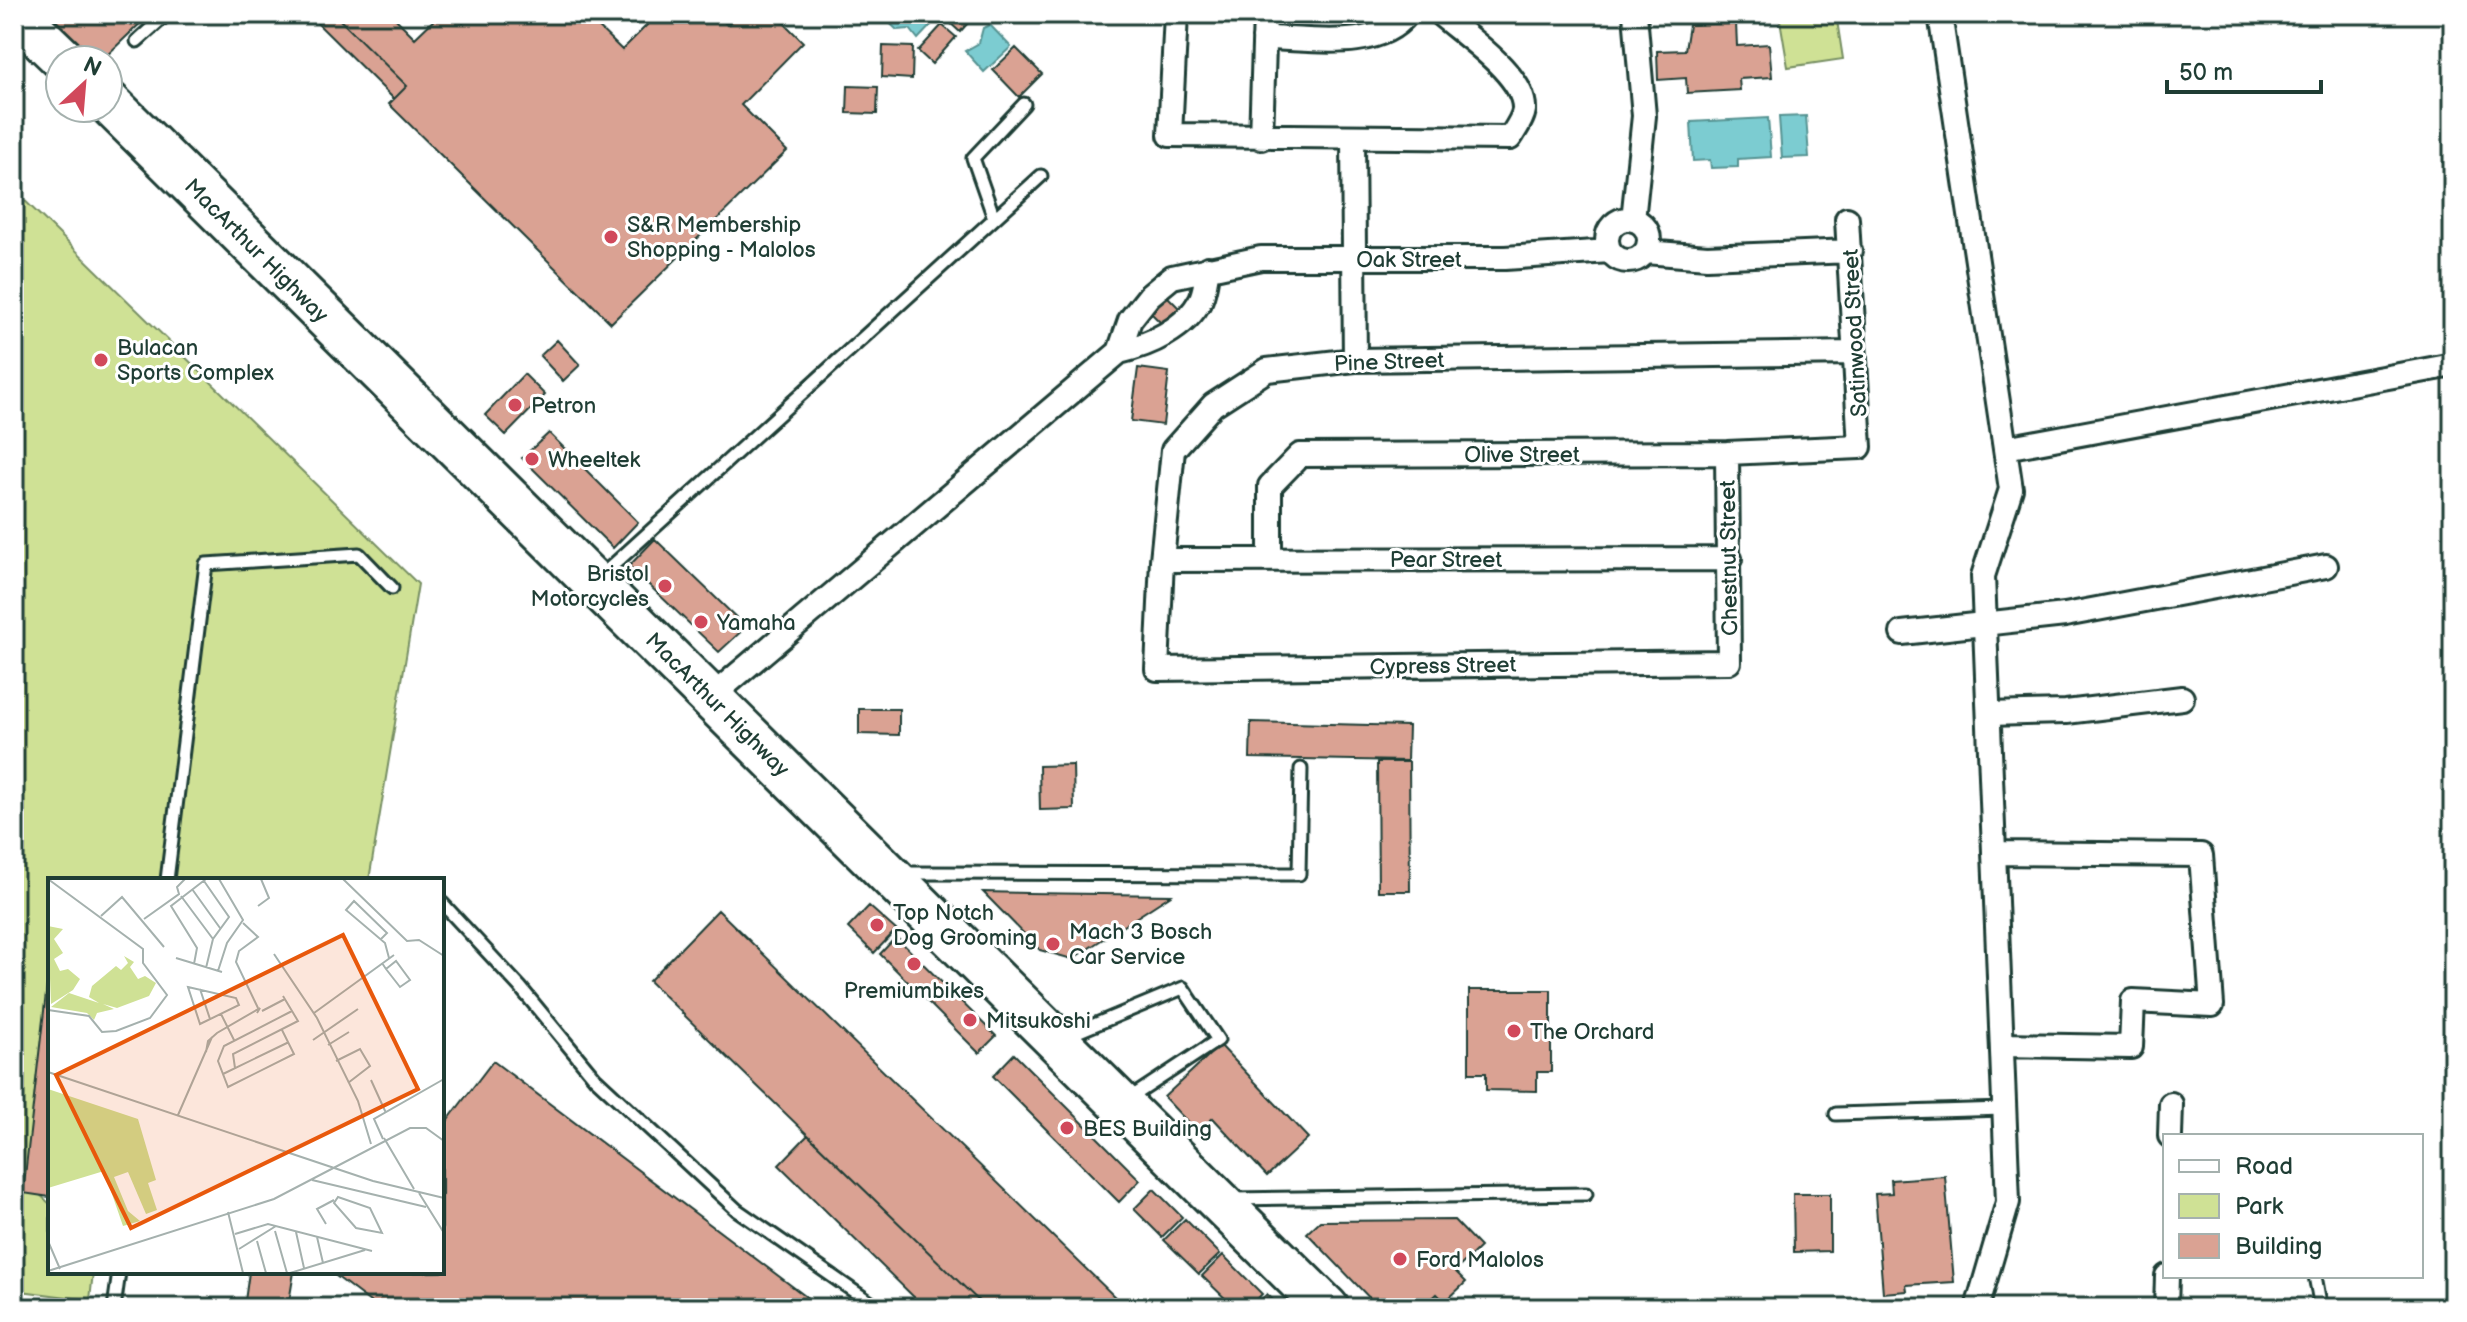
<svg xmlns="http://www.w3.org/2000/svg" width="2467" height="1322" font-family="'Balsamiq Sans',sans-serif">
<rect width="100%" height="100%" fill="#fff"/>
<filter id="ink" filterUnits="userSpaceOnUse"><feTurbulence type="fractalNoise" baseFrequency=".0125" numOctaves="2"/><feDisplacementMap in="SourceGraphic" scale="16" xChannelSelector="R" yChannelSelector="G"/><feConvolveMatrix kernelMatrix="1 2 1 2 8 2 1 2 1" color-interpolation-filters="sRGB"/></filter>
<g filter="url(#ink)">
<!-- green -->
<path fill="#cfe195" stroke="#778f64" stroke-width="2" d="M1779,14H1836L1843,59L1788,67Z
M14,190L418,584L369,880H50V1000L37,1192L50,1204V1272H93L90,1300L14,1290Z"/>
<!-- water -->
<path fill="#7bccd1" stroke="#569392" stroke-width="2" d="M880,14H926L934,22L918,39L910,29L897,30Z
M990,25L1011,47L984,72L965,51L979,43L983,28Z
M1806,116L1809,157L1782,158L1779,117Z
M1768,118L1771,157L1738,159V167L1711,168L1710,160L1693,161L1691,122Z"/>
<!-- building -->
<path fill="#daa293" stroke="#1f3d34" stroke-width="2" d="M47,14H150L102,60H92Z
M308,14H334L407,86L394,99Z
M334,14H391L415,38L440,14H454L463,23L471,14H585L622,50L658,14H717L727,25L738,14H775L803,42L741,105L787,151L611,323L389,104L407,86Z
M955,14H973L975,15L960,32L948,21Z
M1736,23L1737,46L1769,44L1772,77L1739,79L1740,90L1687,93L1686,78L1658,80L1657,51L1685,50L1689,25Z
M942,25L956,37L932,64L918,51Z
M883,46L913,47L912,79L882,77Z
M1016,48L1042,74L1019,97L993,70Z
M848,86L878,87L877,114L847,113Z
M1166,295L1180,309L1163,325L1149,311Z
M557,340L580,365L563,381L540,356Z
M1138,368L1169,372L1163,425L1131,421Z
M524,374L545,395L506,435L485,415Z
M549,433L638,522L613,548L522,458Z
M655,539L746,627L719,652L629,566Z
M859,709H899V735L859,734Z
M1251,722L1408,726L1407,761L1250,758Z
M1377,762H1409L1410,891H1378Z
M1073,765L1074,809L1040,810L1039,766Z
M983,892L1027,893L1171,895L1072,959L1040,950Z
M869,906L896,930L874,953L848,928Z
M718,910L1118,1300L1110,1308H986L649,981Z
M896,937L996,1036L979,1053L880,954Z
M50,959V1197L23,1193Z
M1469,990H1551V1072H1537V1091L1486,1090V1073H1469Z
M1220,1045L1308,1138L1267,1176L1213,1118L1197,1132L1164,1097Z
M1014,1054L1140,1180L1119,1202L993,1076Z
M493,1061L821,1308H378L332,1273L442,1272V1128Z
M808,1135L986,1308H925L779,1165Z
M1945,1176L1954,1282L1906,1285L1907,1291L1883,1293L1875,1194L1892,1193L1891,1180Z
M1154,1189L1182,1217L1162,1237L1134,1209Z
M1793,1194H1830V1251L1794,1252Z
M1185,1219L1220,1254L1199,1274L1164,1240Z
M1454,1220L1480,1247L1455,1271L1466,1282L1445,1302L1437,1294L1422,1308H1379L1307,1233L1320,1221Z
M1223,1255L1262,1294L1249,1308H1235L1202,1276Z
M249,1272H294L288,1308H244Z
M1267,1294L1281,1308H1253Z"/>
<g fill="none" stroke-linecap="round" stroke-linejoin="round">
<defs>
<path id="lane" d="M137,41L167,14
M994,218L973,158L1024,104
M601,576L1041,176
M905,873L1299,874L1301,769
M167,880L206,564L359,554L392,588
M442,903L520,987L595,1078L737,1210L878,1308
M1065,1037L1183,988L1218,1040L1127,1100
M1836,1114L2004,1109
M1234,1199L1586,1194
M2315,1276L2321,1308
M114,1308L119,1272"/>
<path id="street" d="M1176,14L1170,135L1510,138C1515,130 1523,119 1524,110C1526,76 1465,36 1440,14
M1940,14L2011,489L1983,576L2008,1202L1977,1308
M1264,38C1307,38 1377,53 1407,14
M1261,138L1265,14
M1353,138L1355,360
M1607 240a21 21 0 1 1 42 0a21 21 0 1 1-42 0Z
M1633,220L1644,116L1635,14
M1646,252L1707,257L1850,251
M1119,352L1130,320L1149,296L1172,277L1261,258H1505L1610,251
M2005,448L2453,365
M1727,453L1729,662L1157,669L1162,560L1173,450L1213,405L1267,370L1355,360L1854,353
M1270,559V486L1300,455L1727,453L1860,447L1847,219
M1162,560L1730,559
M1902,633L2065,615L2326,566
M711,697L1119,352C1149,345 1186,329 1201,299C1205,290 1206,278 1208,268
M1989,714L2066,712L2182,698
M1994,853L2201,855L2212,1005L2133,1001L2131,1047L2002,1045
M2170,1136L2171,1104
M2166,1308L2167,1276"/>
<path id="highway" d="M16,14L64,60
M108,102L1327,1308"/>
</defs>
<!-- lane casing -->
<use href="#lane" stroke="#1f3d34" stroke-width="17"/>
<!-- street casing -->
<use href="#street" stroke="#1f3d34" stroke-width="28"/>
<!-- highway casing -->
<use href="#highway" stroke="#1f3d34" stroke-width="48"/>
<!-- lane -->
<use href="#lane" stroke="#fff" stroke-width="11"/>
<!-- street -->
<use href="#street" stroke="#fff" stroke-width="22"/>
<!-- highway -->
<use href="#highway" stroke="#fff" stroke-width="42"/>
</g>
</g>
<!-- markers -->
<g fill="#d1495b" stroke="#fff" stroke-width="3">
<circle cx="611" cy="237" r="8"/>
<circle cx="101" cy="360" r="8"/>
<circle cx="515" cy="405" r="8"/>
<circle cx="532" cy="459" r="8"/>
<circle cx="665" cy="586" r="8"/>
<circle cx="701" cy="622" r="8"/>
<circle cx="877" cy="925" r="8"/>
<circle cx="1053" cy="944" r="8"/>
<circle cx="914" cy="964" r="8"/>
<circle cx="970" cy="1020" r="8"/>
<circle cx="1514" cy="1031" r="8"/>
<circle cx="1067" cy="1128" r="8"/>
<circle cx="1400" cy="1259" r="8"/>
</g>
<g text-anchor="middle" stroke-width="6" stroke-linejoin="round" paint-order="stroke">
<!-- poi labels -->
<g font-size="22" fill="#1f3d34" stroke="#fff" text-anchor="start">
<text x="627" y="232">S&amp;R Membership<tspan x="627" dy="25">Shopping - Malolos</tspan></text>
<text x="117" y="355">Bulacan<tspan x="117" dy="25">Sports Complex</tspan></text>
<text x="531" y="413">Petron</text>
<text x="548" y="467">Wheeltek</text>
<text x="649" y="581" text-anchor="end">Bristol<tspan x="649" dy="25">Motorcycles</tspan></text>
<text x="717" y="630">Yamaha</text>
<text x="893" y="920">Top Notch<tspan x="893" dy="25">Dog Grooming</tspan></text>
<text x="1069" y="939">Mach 3 Bosch<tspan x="1069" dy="25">Car Service</tspan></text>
<text x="914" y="998" text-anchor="middle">Premiumbikes</text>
<text x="986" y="1028">Mitsukoshi</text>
<text x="1530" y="1039">The Orchard</text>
<text x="1083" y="1136">BES Building</text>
<text x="1416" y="1267">Ford Malolos</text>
</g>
<!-- street labels -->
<g font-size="22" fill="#1f3d34" stroke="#fff">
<text transform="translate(257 250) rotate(45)" y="8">MacArthur Highway</text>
<text x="1409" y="267">Oak Street</text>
<text transform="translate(1854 333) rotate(-93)" y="8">Satinwood Street</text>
<text transform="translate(1389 361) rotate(-2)" y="8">Pine Street</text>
<text x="1522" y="462">Olive Street</text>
<text transform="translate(1728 558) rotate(-91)" y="8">Chestnut Street</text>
<text x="1446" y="567">Pear Street</text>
<text transform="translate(1443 665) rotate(-1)" y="8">Cypress Street</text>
<text transform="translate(718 704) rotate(45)" y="8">MacArthur Highway</text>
</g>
</g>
<!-- overview -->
<g transform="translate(48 878)">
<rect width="396" height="396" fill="#fff"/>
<path d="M0,48L15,51L6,61L15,75L6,81L12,93L20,91L32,101L25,112L3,126ZM76,78L86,84L82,89L90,101L97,98L108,105L101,118L69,130L55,126L66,131L49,135L46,142L39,135L3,129L21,115L51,125L41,119L44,108L68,88L73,92L80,85ZM0,211L90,241L108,302L100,305L109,332L98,336L80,294L66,299L80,333L92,343L75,348L56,293L0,310Z" fill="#cfe195"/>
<path fill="none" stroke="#a5b1ae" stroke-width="2" d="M0,1L95,71V85L119,117L102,140L68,153L54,154L41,138L0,132M295,1L359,63L371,62L396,78M156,3L181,39L165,61L158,90M144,11L172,50M133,18L165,61M210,28L221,20L213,1M53,38L74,19L116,69M96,41L131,16L129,9L137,1M195,45L210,59L191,73L188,84L210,130M333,61L339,55L306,23L298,32L337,65L341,80M226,76L269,140L310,223L323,266M128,80L174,94M334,85L338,91L352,109L362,102L348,83L338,91M146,86L149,70L123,28L158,1M170,93L179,65L195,42L171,1M140,109L188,120L191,127L152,146ZM152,111L162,141M214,133L237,121M266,135L346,77M173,136L186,162M234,152L246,176L180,209L170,183L176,168L244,133M265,162L310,131M280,167L301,154M158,174L160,163L169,155L212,130L209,135M288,183L312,171L322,188L300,205M187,190L185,176L250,143L235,118M0,194L325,303L396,320M175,196L241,164M323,202L338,235M130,237L164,159M336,260L366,311M335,261L326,241L396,201M264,302L378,329M371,315L396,355M290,319L322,330L334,355L308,350L286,325ZM180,334L195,395M278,346L269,331L286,322M227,353L239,395M248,354L256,390M187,356L220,346L324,373M269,359L275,385M0,363L12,391M209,363L218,395M191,371L228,348M0,393L226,321L362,250H378L396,263M242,395L317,372"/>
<path fill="#e8590c" fill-opacity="0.15" stroke="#e8590c" stroke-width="4" d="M295,57L370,211L83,350L8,197Z"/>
<rect width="396" height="396" fill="none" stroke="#1f3d34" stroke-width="4"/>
</g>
<!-- margin -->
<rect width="2467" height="1322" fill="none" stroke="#fff" stroke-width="48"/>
<rect x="24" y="24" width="2419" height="1274" fill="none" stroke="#1f3d34" stroke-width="3" filter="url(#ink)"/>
<!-- legend -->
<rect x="2163" y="1134" width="260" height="144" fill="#ffffff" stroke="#a5b1ae" stroke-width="2"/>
<rect x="2179" y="1160" width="40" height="12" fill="#ffffff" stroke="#a5b1ae" stroke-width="2"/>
<text x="2235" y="1174" font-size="24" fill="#1f3d34">Road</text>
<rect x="2179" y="1194" width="40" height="24" fill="#cfe195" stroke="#a5b1ae" stroke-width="2"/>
<text x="2235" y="1214" font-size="24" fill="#1f3d34">Park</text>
<rect x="2179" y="1234" width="40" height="24" fill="#daa293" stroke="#a5b1ae" stroke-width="2"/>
<text x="2235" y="1254" font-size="24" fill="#1f3d34">Building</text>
<!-- north arrow -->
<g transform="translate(84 84) rotate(26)"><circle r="38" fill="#ffffff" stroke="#a5b1ae" stroke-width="2"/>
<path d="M0-6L14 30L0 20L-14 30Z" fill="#d1495b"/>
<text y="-12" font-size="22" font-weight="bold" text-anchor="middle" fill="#1f3d34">N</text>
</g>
<!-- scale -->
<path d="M2167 80v12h154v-12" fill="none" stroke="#1f3d34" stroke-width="4"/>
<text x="2179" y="80" font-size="24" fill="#1f3d34" stroke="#ffffff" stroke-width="6" paint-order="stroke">50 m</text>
</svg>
